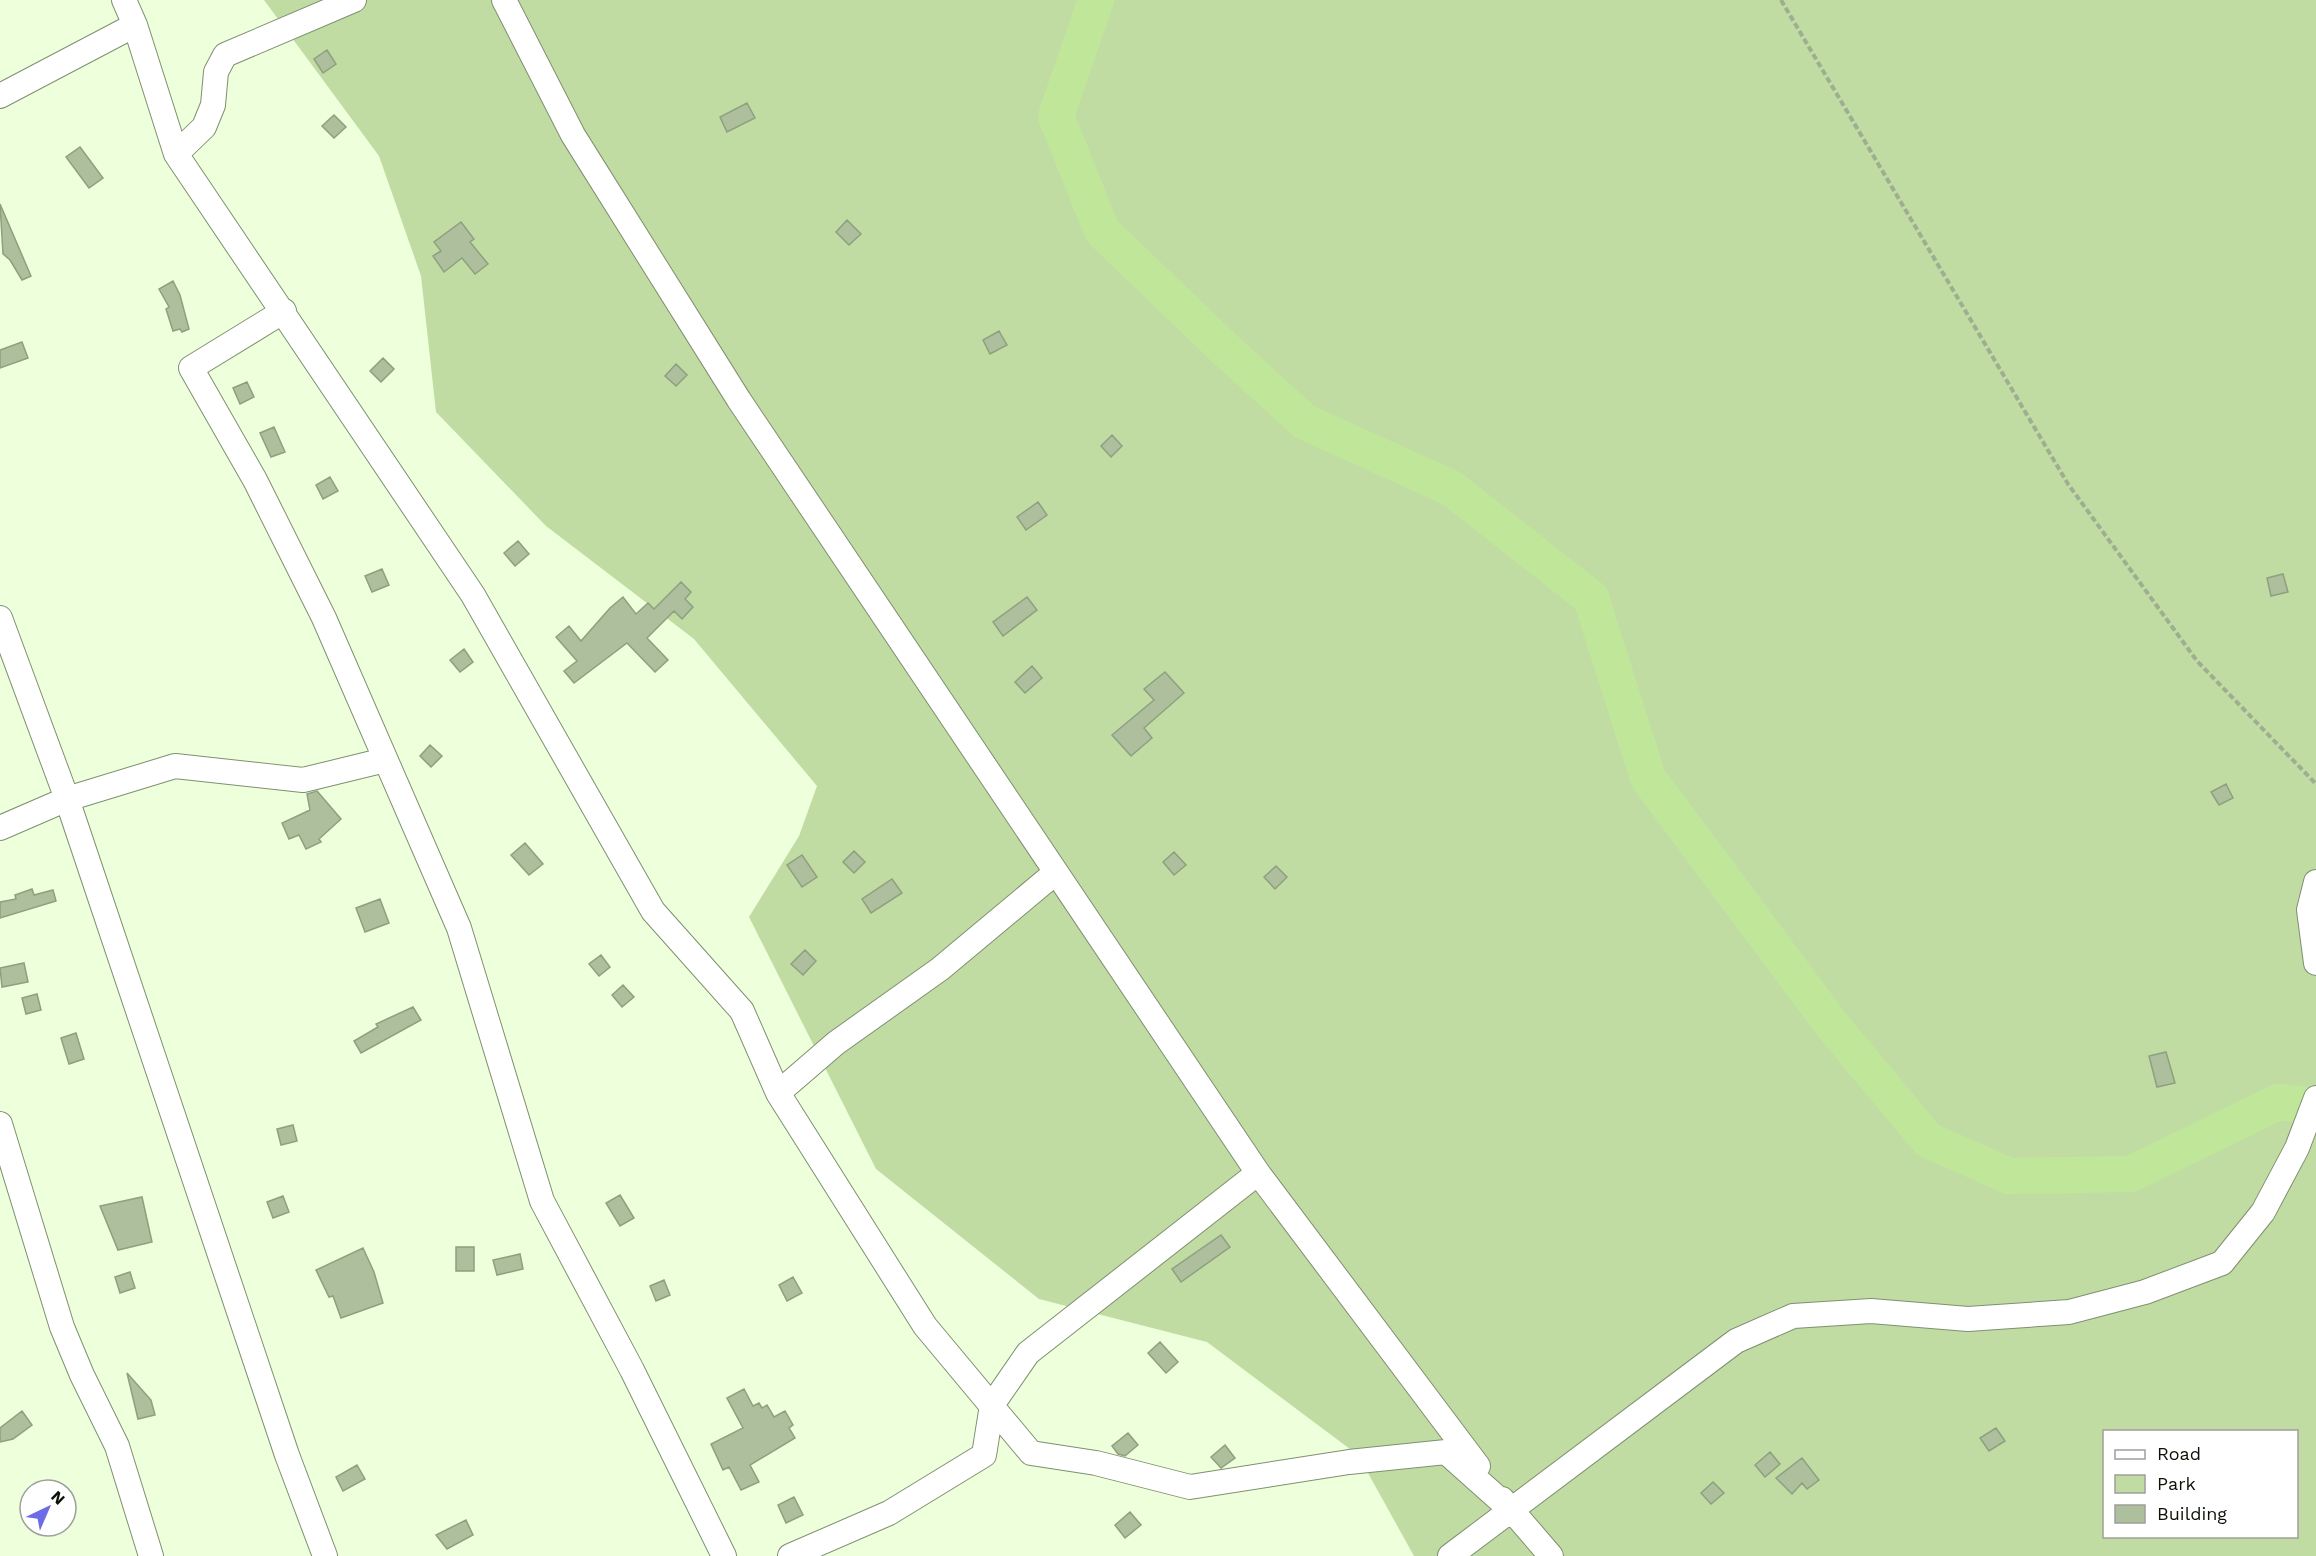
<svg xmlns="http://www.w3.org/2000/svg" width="2316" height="1556" font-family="'Work Sans',sans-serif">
<rect width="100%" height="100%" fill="#edffdb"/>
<!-- green -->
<path fill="#c0dca3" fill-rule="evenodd" d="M264,0H2316V1556H1414L1358,1455L1207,1342L1039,1299L876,1169L749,917L799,836L817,786L694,639L546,526L436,412L421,276L379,156ZM2104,1432H2296V1536H2104Z"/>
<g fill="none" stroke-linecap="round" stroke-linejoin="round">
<!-- river -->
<path stroke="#c0e799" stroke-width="36" d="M1096,0L1056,116L1102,231L1225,349L1305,422L1451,488L1591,598L1648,778L1832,1025L1928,1140L2009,1176L2131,1174L2278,1102L2300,1104L2316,1110"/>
</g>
<!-- building -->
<path fill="#adbf9d" stroke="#8f9f7f" stroke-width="1.5" d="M327,50L336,64L323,73L314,59Z
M747,103L755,118L727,132L720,117Z
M334,115L346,127L334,138L322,126Z
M80,147L103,178L89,188L66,157Z
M0,204L31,276L22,280L10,260L3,254Z
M847,220L861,234L849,245L836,232Z
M461,222L474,239L470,242L488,264L475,274L462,258L444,272L433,256L441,251L434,242Z
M173,281L180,295L189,329L182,332L180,329L173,331L166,309L169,307L159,289Z
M999,331L1007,345L990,354L983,340Z
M22,342L28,358L0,368V350Z
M383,358L394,369L381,382L370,371Z
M676,364L687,375L676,386L665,376Z
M247,382L254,397L240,404L233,388Z
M274,427L285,452L271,457L260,433Z
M1112,435L1122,446L1111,457L1101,446Z
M330,477L338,491L323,499L316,485Z
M1038,502L1047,515L1026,530L1017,517Z
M518,541L529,554L515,566L504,553Z
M382,569L389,585L372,592L365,576Z
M2283,574L2288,592L2271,596L2267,578Z
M681,582L691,592L685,599L693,607L682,619L674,611L647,638L668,660L655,672L627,643L574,683L564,671L577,661L556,637L569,626L581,641L610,608L623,597L636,614L648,603L654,609Z
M1027,597L1037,610L1003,636L993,622Z
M464,649L473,662L460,672L450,660Z
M1032,666L1042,678L1025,693L1015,682Z
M1165,672L1184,693L1144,728L1152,738L1131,756L1112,735L1154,700L1144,689Z
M430,745L442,756L431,767L420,756Z
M2226,784L2233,798L2219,805L2211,792Z
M317,791L341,819L319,839L321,842L306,849L299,835L289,839L282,823L310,810L307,794Z
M525,843L543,864L529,875L511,855Z
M854,851L865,862L854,873L843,862Z
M1174,852L1186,865L1174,875L1163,862Z
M802,855L817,877L802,887L787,865Z
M1276,866L1287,877L1275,889L1264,877Z
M892,879L902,893L871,913L862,899Z
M32,889L34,895L53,890L56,901L0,918V902L16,899L15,895Z
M380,899L389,923L365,932L356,908Z
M805,950L816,961L803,975L791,964Z
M601,955L610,967L599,976L589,964Z
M24,963L28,982L2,987L0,968Z
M623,985L634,997L622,1007L612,995Z
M37,994L41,1010L26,1014L22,998Z
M413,1007L421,1020L361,1053L354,1041L378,1027L376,1024Z
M76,1033L84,1059L69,1064L61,1038Z
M2166,1052L2175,1083L2157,1087L2149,1056Z
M293,1125L297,1141L281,1145L277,1129Z
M620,1195L634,1218L620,1226L606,1203Z
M283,1196L289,1212L273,1218L267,1202Z
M142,1197L152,1242L118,1250L100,1206Z
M1221,1235L1230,1247L1181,1282L1172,1269Z
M456,1247H474V1271H456Z
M363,1248L374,1272L383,1303L341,1318L333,1296L329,1297L316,1270Z
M520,1254L523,1269L497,1275L493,1260Z
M130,1272L135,1288L120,1293L115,1277Z
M793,1277L802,1293L787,1301L779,1285Z
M664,1280L670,1295L656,1301L650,1286Z
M1160,1342L1178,1362L1166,1373L1148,1353Z
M127,1373L151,1400L155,1415L138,1419Z
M744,1389L753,1406L759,1403L762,1408L767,1405L774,1417L785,1411L793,1425L789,1428L795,1438L750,1465L759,1482L741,1490L729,1467L723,1470L711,1444L743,1428L727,1398Z
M22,1411L32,1425L13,1439L0,1442V1428Z
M1996,1428L2005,1441L1989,1451L1980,1438Z
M1128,1433L1138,1445L1125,1456L1118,1454L1112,1446Z
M1225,1445L1235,1458L1221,1468L1211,1457Z
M1770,1452L1780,1464L1765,1477L1755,1465Z
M1802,1458L1819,1480L1807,1489L1802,1483L1792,1494L1776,1478Z
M357,1465L365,1479L343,1491L336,1477Z
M1713,1482L1724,1493L1711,1504L1701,1493Z
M794,1497L803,1515L786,1523L778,1505Z
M1130,1512L1141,1525L1125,1538L1115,1525Z
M466,1520L473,1535L447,1549L436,1535Z"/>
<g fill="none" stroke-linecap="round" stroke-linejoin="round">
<defs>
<path id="minor" d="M124,0L135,25L176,154L473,595L653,911L742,1011L778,1093L925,1326L1031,1453L1096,1463L1190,1487L1349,1462L1446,1452L1511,1510
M504,0L573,135L739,400L1258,1173L1478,1466
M0,96L135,25
M176,154L204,127L213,105L216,72L225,55L354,0
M284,311L191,368L255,480L324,618L459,928L542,1201L632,1370L724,1556
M0,618L67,799L287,1455L325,1556
M0,828L67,799L175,766L303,780L385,760
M2316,882L2309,910L2316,963
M778,1093L836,1043L940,969L1055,873
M0,1124L62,1327L82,1375L117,1446L151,1556
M1502,1499L1551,1556
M790,1556L889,1513L984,1455L992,1405L1028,1353L1258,1173
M1450,1556L1736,1341L1793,1316L1871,1311L1968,1319L2069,1312L2145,1292L2222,1263L2263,1212L2297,1148L2316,1098"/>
</defs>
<!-- minor casing -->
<use href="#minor" stroke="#7f9070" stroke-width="26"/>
<!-- path -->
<path stroke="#9fad91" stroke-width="4" stroke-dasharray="6 3" stroke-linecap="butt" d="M1781,0L2068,484L2197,661L2316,784"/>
<!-- minor -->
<use href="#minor" stroke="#fff" stroke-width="24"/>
</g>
<!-- legend -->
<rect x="2103" y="1430" width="195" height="108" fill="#ffffff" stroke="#9ea09b" stroke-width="1.5"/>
<rect x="2115" y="1450" width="30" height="9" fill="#ffffff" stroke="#9ea09b" stroke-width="1.5"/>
<text x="2157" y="1460" font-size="18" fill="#0c1206">Road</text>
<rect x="2115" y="1475" width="30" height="18" fill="#c0dca3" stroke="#9ea09b" stroke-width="1.5"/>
<text x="2157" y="1490" font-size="18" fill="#0c1206">Park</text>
<rect x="2115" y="1505" width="30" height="18" fill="#adbf9d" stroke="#9ea09b" stroke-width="1.5"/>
<text x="2157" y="1520" font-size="18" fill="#0c1206">Building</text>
<!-- north arrow -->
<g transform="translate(48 1508) rotate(44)"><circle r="28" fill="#ffffff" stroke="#9ea09b" stroke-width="1.5"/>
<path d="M0-4.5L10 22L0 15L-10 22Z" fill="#6d6ce6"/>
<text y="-9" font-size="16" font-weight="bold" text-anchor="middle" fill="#0c1206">N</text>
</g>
</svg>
